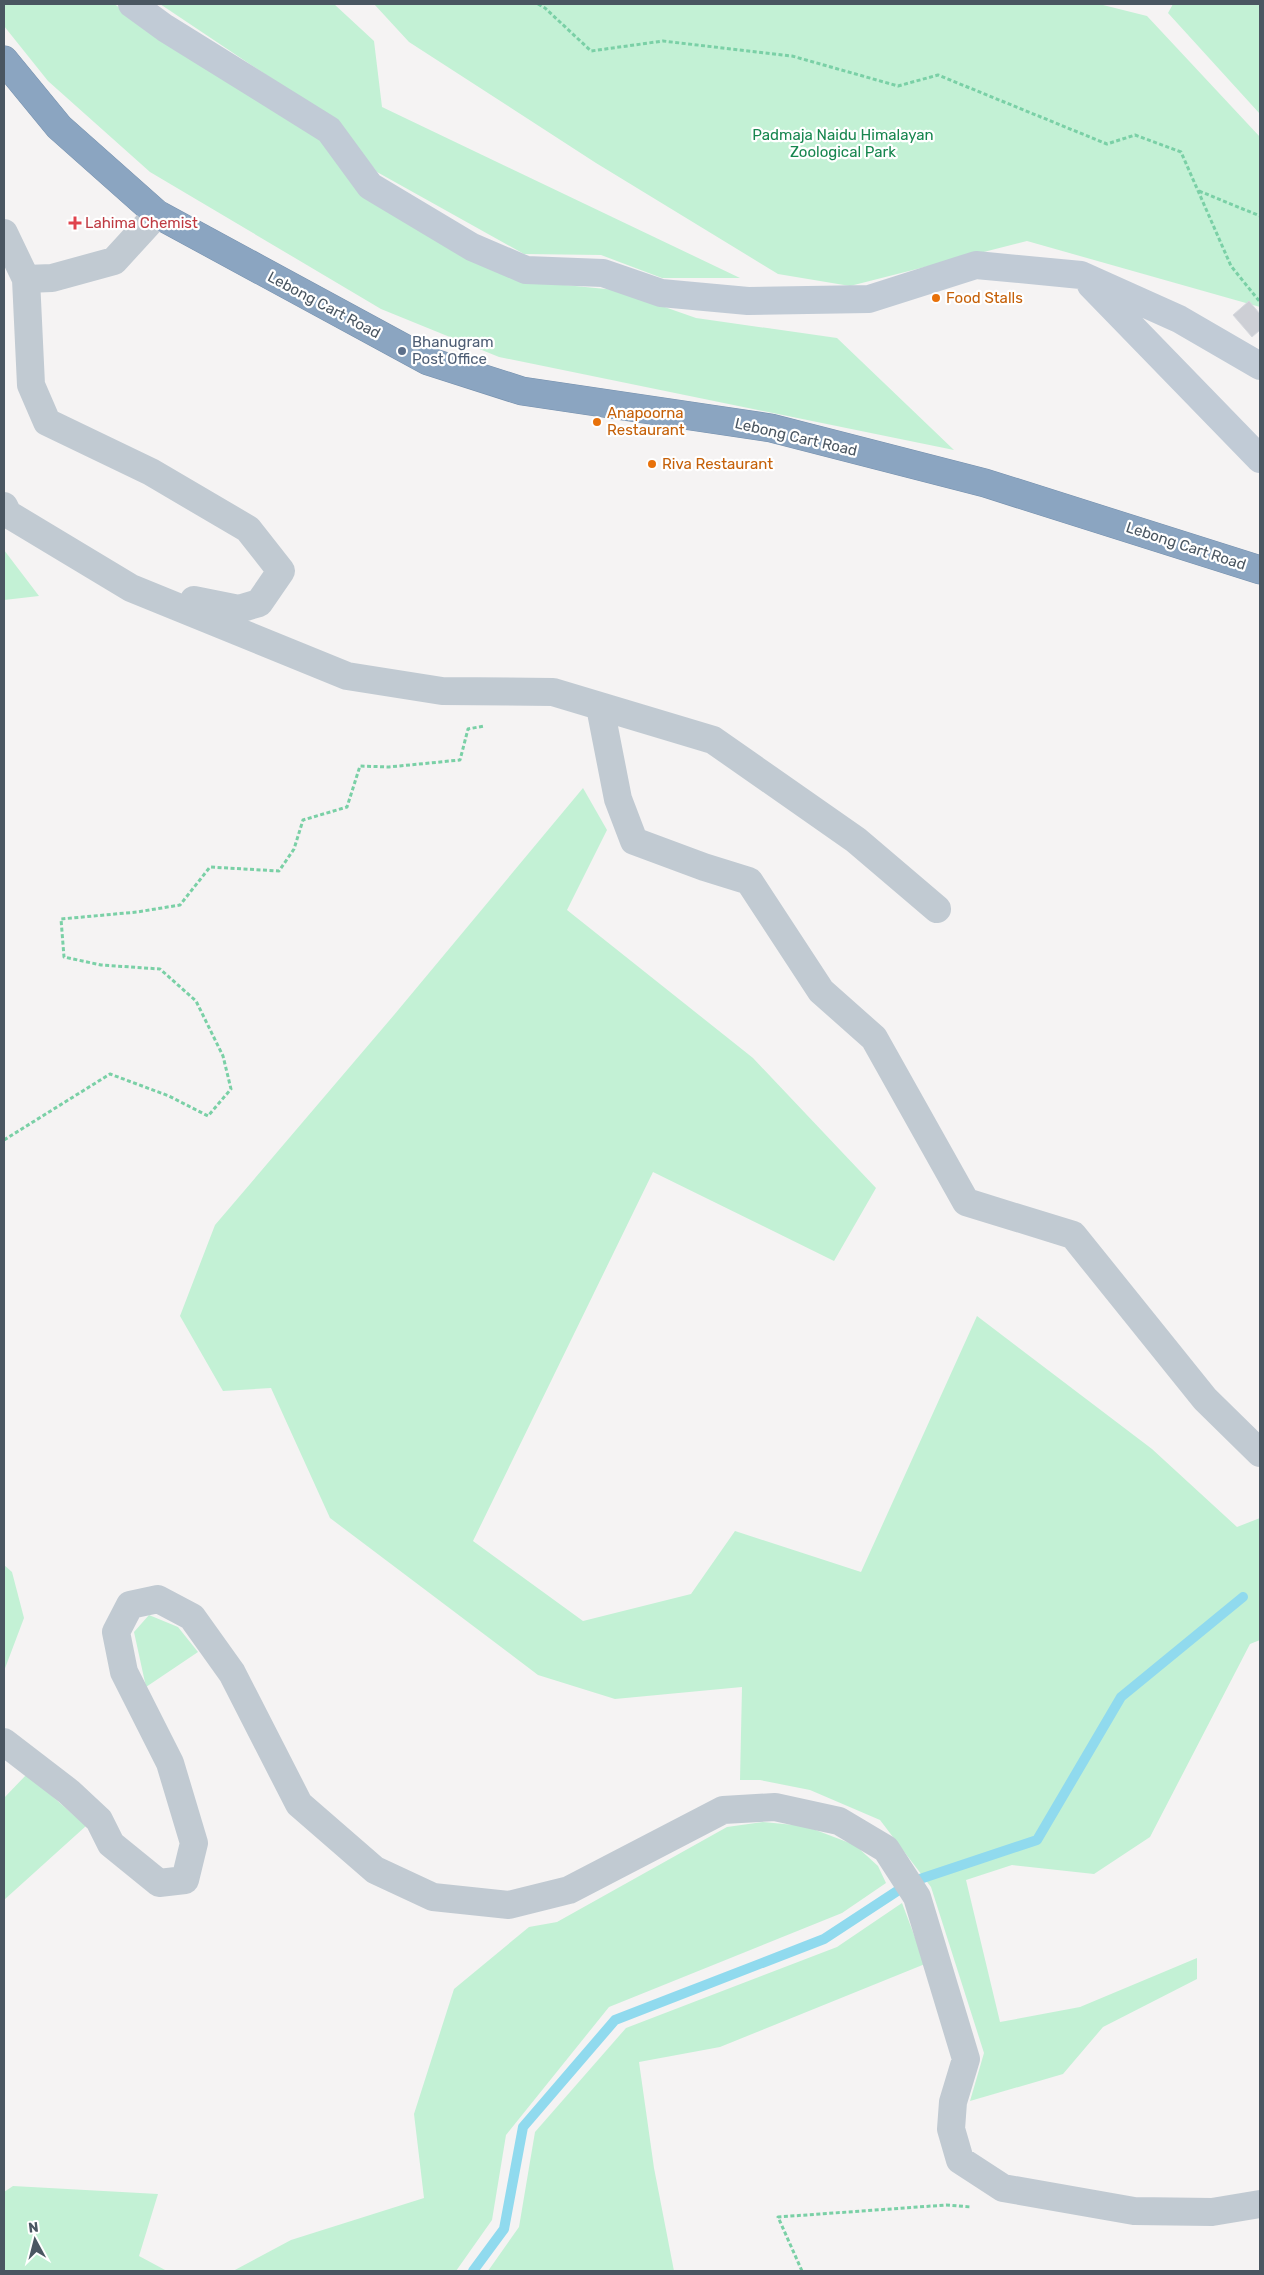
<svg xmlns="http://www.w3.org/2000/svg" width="1264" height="2275" font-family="Rubik,sans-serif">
<rect width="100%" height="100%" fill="#f5f3f3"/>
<!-- green -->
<path fill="#c3f1d5" d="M4,4H114L321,138L534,282L616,290L696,318L837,338L954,450L499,357L381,309L150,172L48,81L4,26Z
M160,4H334L374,41L382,107L740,278H662L601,255L524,254L377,172L335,121Z
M374,4H1099L1147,16L1260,137V307L1027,241L850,286L778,274L596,163L409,42Z
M1173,4H1260V114L1168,13Z
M4,550L39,596L4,600Z
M583,788L607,830L567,910L753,1058L876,1188L834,1261L653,1172L473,1541L583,1621L691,1594L735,1531L861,1572L977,1316L1152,1449L1237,1527L1260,1518V1640L1250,1644L1150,1837L1094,1874L1012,1865L966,1880L1000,2022L1080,2007L1197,1958V1979L1103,2027L1063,2074L970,2101L984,2053L931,1887L880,1820L810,1790L760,1780H740L742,1687L615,1699L538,1675L330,1518L271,1388L223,1391L180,1316L215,1225L394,1015Z
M4,1565L12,1572L24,1618L4,1671Z
M149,1615L178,1627L198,1652L146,1687L134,1632Z
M27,1774L86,1826L4,1900V1798Z
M763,1822L805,1826L855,1845L878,1866L886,1883L842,1913L609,2007L506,2135L492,2220L456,2271H233L291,2240L424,2198L414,2114L454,1989L529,1927L557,1922L727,1827Z
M902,1903L925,1964L720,2047L639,2062L654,2168L674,2271H488L519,2227L535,2132L626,2028L837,1947Z
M13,2186L158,2194L139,2256L167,2271H4V2192Z"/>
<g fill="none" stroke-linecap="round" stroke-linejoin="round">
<!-- stream -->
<path stroke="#90daee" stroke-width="10" d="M473,2271L504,2229L523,2127L615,2020L824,1939L911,1882L1037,1840L1121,1697L1243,1597"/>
</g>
<!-- building -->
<path fill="#cdcfd5" stroke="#d7d9de" d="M1249,301L1260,314V330L1252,337L1233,315Z"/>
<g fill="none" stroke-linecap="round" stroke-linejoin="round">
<defs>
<path id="highway" d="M4,60L59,127L157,214L428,361L522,391L771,428L985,483L1260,570"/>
</defs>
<!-- highway casing -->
<use href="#highway" stroke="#7690ad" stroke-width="29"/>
<!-- path -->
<path stroke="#7ad0a6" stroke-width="3" stroke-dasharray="4 2.5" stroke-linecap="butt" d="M538,4L545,8L591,51L663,41L792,56L898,86L938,75L1107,144L1135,135L1181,152L1231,266L1260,302
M1199,191L1260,216
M4,1140L110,1074L169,1096L208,1116L231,1089L223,1056L196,1001L160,969L101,965L64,957L61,919L137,912L180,905L210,867L279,871L294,849L303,820L347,807L360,766L389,767L460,760L468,729L484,726
M802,2271L778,2217L946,2205L971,2207"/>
<!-- street -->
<path stroke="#c1cad2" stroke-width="28" d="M4,233L26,279L31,385L47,422L151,472L248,529L281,571L259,603L239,609L194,600
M26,279L52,278L114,261L157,214
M4,506L8,514L131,588L347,676L442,691L553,692L713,740L856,840L937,909
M600,707L618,799L634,841L704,867L749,881L821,991L874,1038L966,1202L1073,1235L1205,1399L1260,1453
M4,1742L69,1792L99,1820L111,1844L159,1883L185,1880L194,1843L170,1763L124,1672L116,1632L130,1605L158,1599L192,1617L232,1673L299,1804L375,1870L433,1897L509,1905L569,1890L723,1810L775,1807L839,1821L886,1849L917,1897L966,2059L953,2102L951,2129L960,2160L1003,2188L1134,2211L1212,2212L1260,2204"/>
<!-- secondary -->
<path stroke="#c1cbd6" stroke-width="28" d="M132,4L165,28L329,130L370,186L472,247L526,270L603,273L661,293L748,301L869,299L976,265L1081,275L1179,319L1260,366
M1091,285L1260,459"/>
<!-- highway -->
<use href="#highway" stroke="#8ba5c1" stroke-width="28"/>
</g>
<!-- markers -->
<path fill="#e0444e" stroke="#fff" stroke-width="2" d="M72.5 215.5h5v5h5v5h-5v5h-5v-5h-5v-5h5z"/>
<g fill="#e8710a" stroke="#fff" stroke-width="2">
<circle cx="936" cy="298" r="5"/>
<circle cx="597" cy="422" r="5"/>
<circle cx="652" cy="464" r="5"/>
</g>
<circle fill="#5c6f8a" stroke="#fff" stroke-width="2" cx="402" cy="351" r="5"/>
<g text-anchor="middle" stroke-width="4.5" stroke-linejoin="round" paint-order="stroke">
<!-- park labels -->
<g font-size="15" fill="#17864f" stroke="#fff">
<text x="843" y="140">Padmaja Naidu Himalayan<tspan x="843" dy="17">Zoological Park</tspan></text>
</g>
<!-- health labels -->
<g font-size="15" fill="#be3a42" stroke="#fff" text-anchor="start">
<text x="85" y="228">Lahima Chemist</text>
</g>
<!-- food labels -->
<g font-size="15" fill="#c56008" stroke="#fff" text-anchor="start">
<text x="946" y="303">Food Stalls</text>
<text x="607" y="418">Anapoorna<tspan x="607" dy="17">Restaurant</tspan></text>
<text x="662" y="469">Riva Restaurant</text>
</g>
<!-- street labels -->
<g font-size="15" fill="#4a5661" stroke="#fff">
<text transform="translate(324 305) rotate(28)" y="5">Lebong Cart Road</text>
<text transform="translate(796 437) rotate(13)" y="5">Lebong Cart Road</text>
<text transform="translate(1186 546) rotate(18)" y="5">Lebong Cart Road</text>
</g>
<!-- service labels -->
<g font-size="15" fill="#4e5e75" stroke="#fff" text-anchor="start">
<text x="412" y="347">Bhanugram<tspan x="412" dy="17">Post Office</tspan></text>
</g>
</g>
<!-- border -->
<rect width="1264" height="2275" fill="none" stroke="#4a5661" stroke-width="10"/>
<!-- north arrow -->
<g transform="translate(35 2240) rotate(353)" stroke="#ffffff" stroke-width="4" paint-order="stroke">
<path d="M0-4L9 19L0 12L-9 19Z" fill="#4a5661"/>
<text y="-8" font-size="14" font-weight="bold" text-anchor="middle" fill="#4a5661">N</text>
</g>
</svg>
